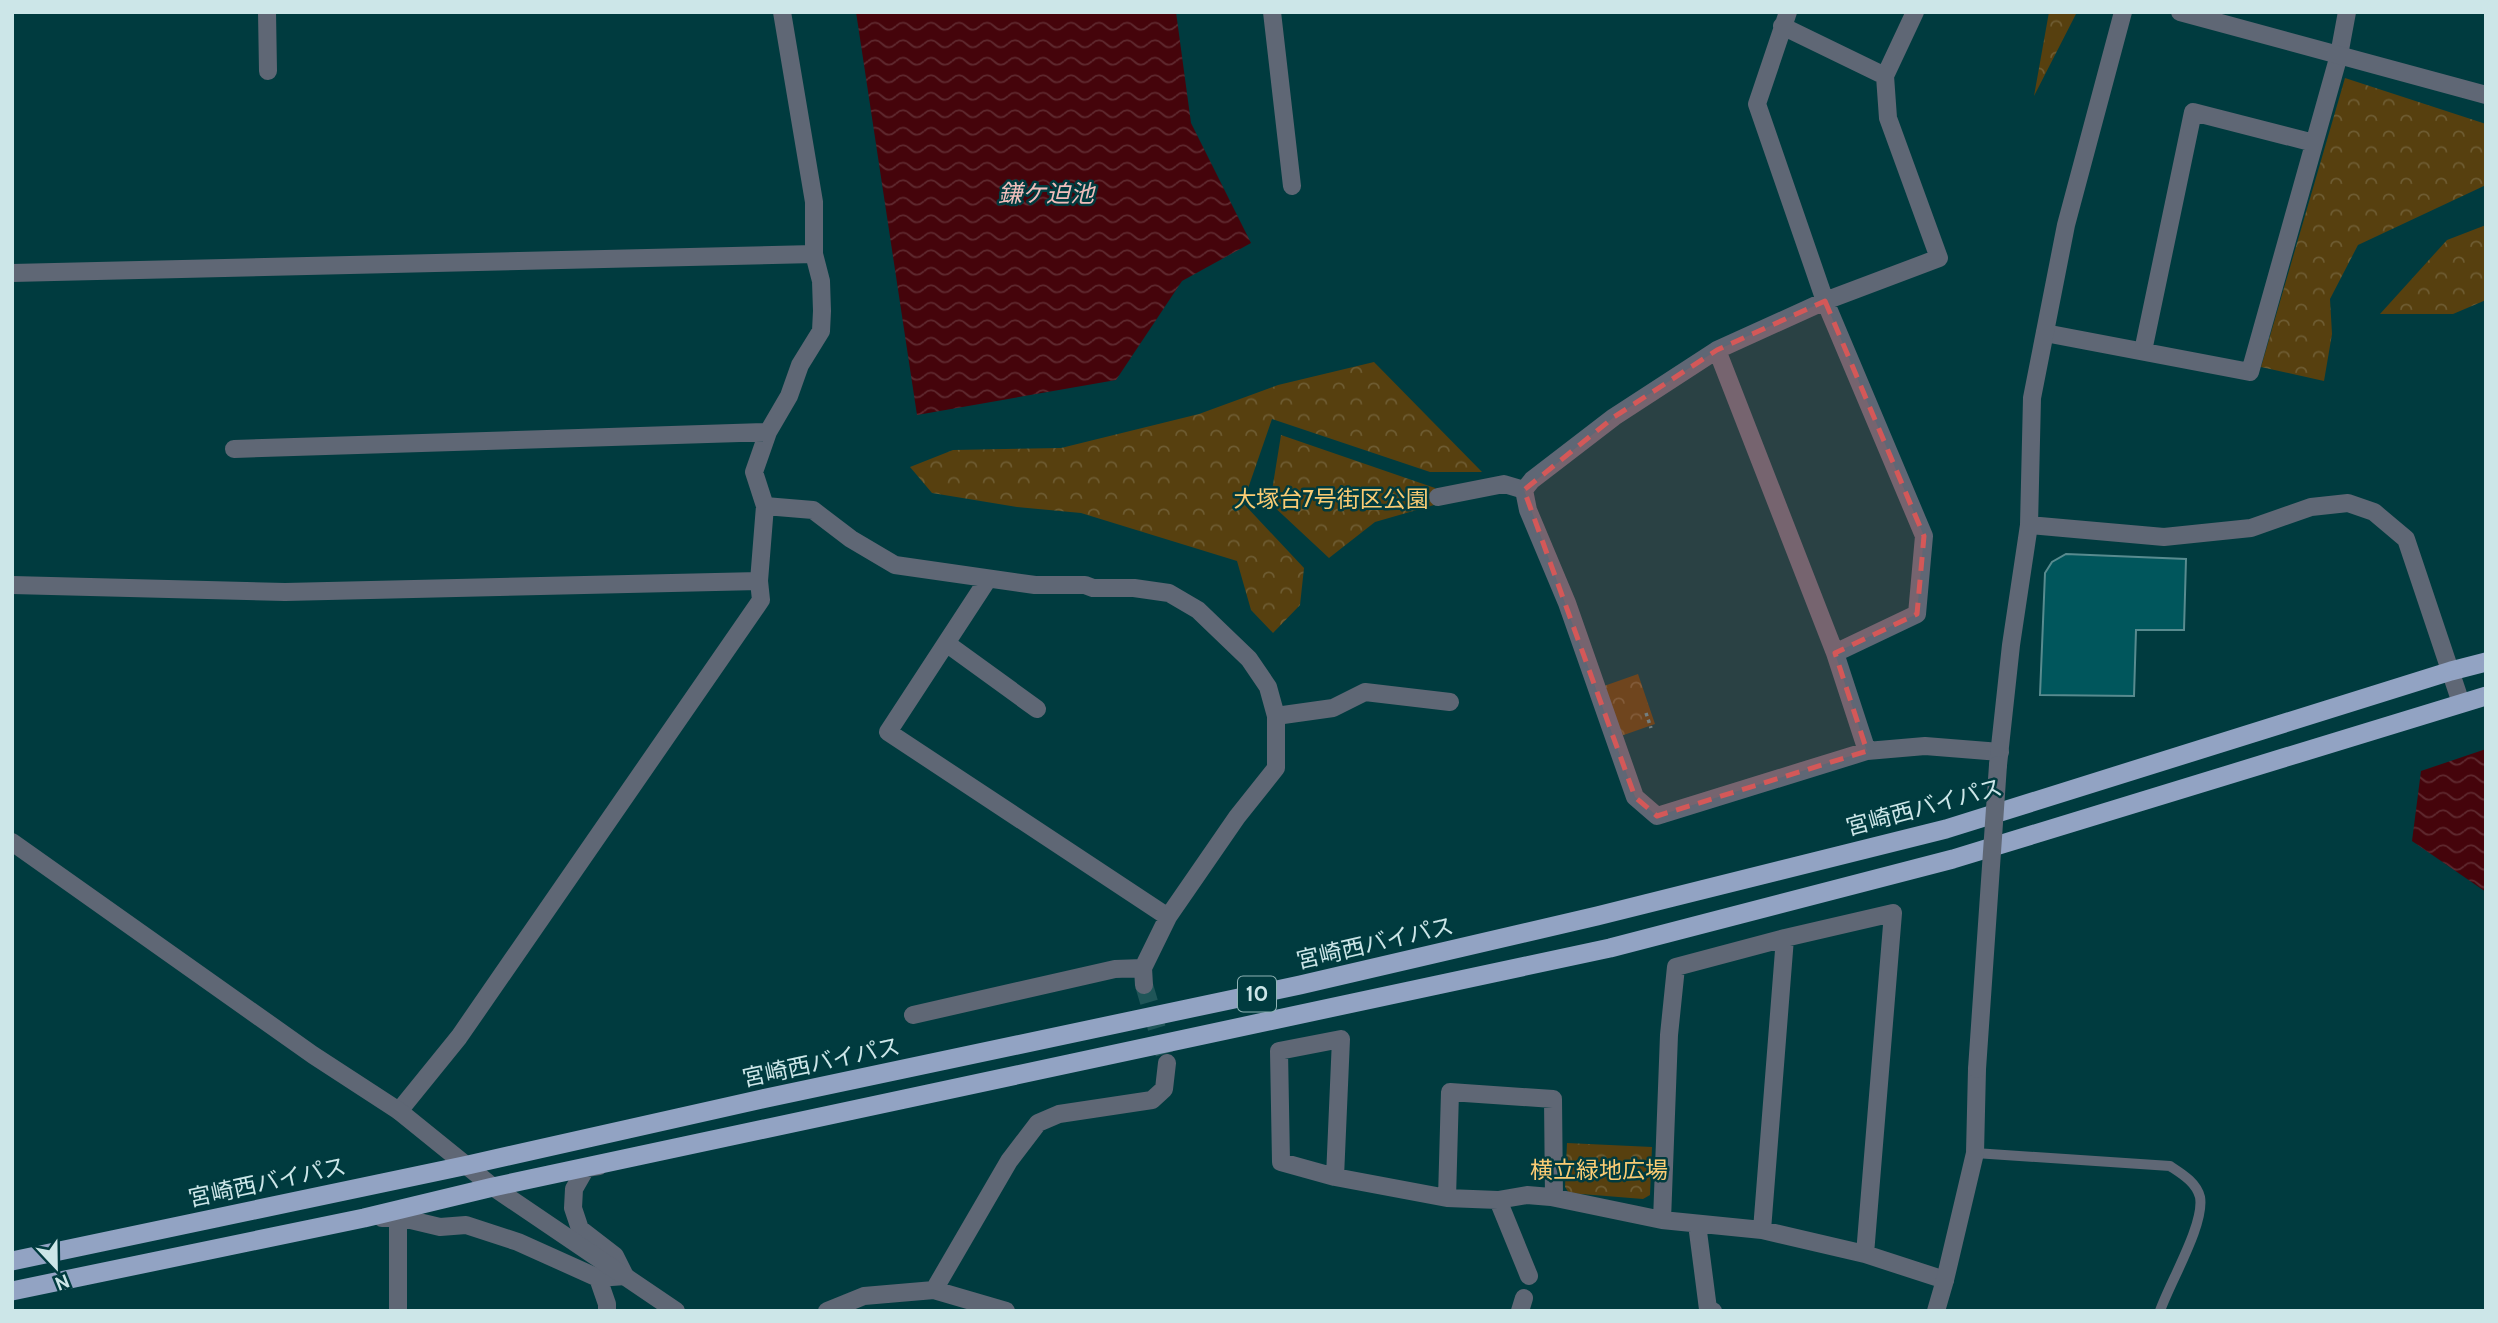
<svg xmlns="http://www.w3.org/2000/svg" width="2498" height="1323" font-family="Cabin,'Noto Sans JP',sans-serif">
<defs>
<pattern id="forest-crowns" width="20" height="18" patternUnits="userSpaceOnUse" patternTransform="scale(1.75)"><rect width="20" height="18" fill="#57400f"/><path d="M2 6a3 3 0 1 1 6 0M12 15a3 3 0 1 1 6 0" fill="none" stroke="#6e5c32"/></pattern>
<pattern id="water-waves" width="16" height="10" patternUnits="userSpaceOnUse" patternTransform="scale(1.75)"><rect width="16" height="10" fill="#45040b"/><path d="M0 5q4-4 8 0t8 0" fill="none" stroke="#5f292f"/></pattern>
</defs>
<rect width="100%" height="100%" fill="#003b3f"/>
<!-- forest -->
<path fill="url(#forest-crowns)" d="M2049,12H2077L2034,96Z
M2345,78L2486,124V185L2358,245L2330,299L2332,334L2324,381L2261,367Z
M2486,225V300L2453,314H2380L2447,240Z
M1374,362L1482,472H1430L1272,419L1243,503L1304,568L1300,605L1273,633L1251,610L1237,561L1081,513L1017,507L932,493L910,467L953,450L1061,448L1199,414L1278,385Z
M1281,435L1435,488L1441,503L1375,522L1329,558L1270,503Z
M1638,674L1655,724L1621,736L1604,686Z
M1567,1143L1652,1147L1650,1195L1643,1199L1569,1193L1565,1187Z"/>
<!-- water -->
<path fill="url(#water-waves)" d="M856,12H1176L1191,123L1251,243L1182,281L1116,380L917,415Z
M2486,749V892L2412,841L2421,771Z"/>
<!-- building -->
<path fill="#00565c" stroke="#588b8f" stroke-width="2" d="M2066,554L2186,559L2184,630H2136L2134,696L2040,695L2045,573L2052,562Z"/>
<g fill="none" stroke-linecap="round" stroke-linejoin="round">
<!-- minor-tunnel -->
<path stroke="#1f5558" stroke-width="18" stroke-dasharray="18 9" stroke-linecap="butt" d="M1144,985L1165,1056"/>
<!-- path -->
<path stroke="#5a878a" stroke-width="3.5" stroke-dasharray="3.5 3.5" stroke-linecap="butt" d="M1646,713L1651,728"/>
<!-- service -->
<path stroke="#5f6775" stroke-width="10" d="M1975,1153L2170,1166C2182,1174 2196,1182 2200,1197C2205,1224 2170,1282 2160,1311"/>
<!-- minor -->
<path stroke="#5f6775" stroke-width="18" d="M267,12L268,71
M1272,12L1292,186
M1788,12L1757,104L1825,301L1924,536L1917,614L1835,653
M1915,12L1885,76L1888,118L1939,258L1825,301L1717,350L1614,417L1532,480L1524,490L1528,510L1567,603L1635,797L1657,816L1867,751L1925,746L2000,752
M1782,26L1885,76
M12,273L814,254
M2045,333L2250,372L2339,55L2347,12
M1717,350L1835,653L1867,751
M2143,351L2193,112L2314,143
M234,449L768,432
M1438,497L1504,484L1524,490
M765,506L813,510L851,539L895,565L1035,585H1085L1093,588H1134L1169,593L1198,610L1249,659L1268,687L1276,716V768L1237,817L1168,917L1143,968L1144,985
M988,579L888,732L1168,917
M12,585L285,592L759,581
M946,643L1037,709
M1276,716L1333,708L1365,692L1450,702
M913,1015L1115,969L1143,968
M399,1111L459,1037L761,600L759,581L765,506L754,472L768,432L789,396L800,365L821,331L822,311L821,281L814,254V202L782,12
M1335,1177L1341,1039L1279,1051L1281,1162L1335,1177L1447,1198L1498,1200L1527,1195L1551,1197L1662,1220L1762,1230L1865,1254L1945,1280
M1447,1198L1450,1092L1553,1099L1554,1197
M1498,1200L1529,1276
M382,1218L398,1217L440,1227L466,1225L518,1242L598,1278L625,1276L615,1256L580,1229L573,1208L574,1189L586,1168L599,1166
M1662,1220L1669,1035L1676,967L1785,938L1893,913L1865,1254
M1697,1224L1708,1309L1713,1311
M1762,1230L1785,938
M598,1278L607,1304V1311
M934,1290L1009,1161L1038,1123L1059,1114L1152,1100L1164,1089L1167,1063
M398,1311V1217
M827,1311L864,1296L934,1290L1006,1311
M1520,1311L1524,1298"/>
<!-- tertiary -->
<path stroke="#5f6775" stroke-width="18" d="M2180,12L2486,95
M2029,525L2164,537L2251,528L2311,507L2348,503L2374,512L2406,539L2461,703
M1998,765L2011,645L2029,525L2032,398L2066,225L2123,12
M12,842L313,1055L399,1111L493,1187L676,1311
M1936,1311L1945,1280L1975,1153L1977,1069"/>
<!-- trunk -->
<path stroke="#92a3c3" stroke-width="19" d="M12,1261L468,1165L762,1099L1300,985L1597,916L1946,829L2451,671L2486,662
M12,1291L364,1218L493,1187L1610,948L1953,859L2486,696"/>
<!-- tertiary-bridge -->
<path stroke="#5f6775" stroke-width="18" d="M1977,1069L1998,765"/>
</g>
<!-- marked area -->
<path fill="#d45858" fill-opacity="0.2" stroke="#d45858" stroke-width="5" stroke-dasharray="14 9" stroke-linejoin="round" d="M1825,301L1924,536L1917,614L1835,653L1867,751L1657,816L1635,797L1524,490L1614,417L1717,350Z"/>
<g text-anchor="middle" stroke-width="5" stroke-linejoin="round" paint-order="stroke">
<!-- shield labels -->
<rect fill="#003b3f" stroke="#8fb3b5" stroke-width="2" x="1238" y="976.5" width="38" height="35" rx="5"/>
<g font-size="21" font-weight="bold" fill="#cce6e8">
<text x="1257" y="1001">10</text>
</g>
<!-- park labels -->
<g font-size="23" fill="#facc74" stroke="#003b3f">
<text x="1331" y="507">大塚台7号街区公園</text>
<text x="1599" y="1178">横立緑地広場</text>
</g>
<!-- street labels -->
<g font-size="23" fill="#cce6e8" stroke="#003b3f">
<text transform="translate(1924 807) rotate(-15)" y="8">宮崎西バイパス</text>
<text transform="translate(1375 943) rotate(-13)" y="8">宮崎西バイパス</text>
<text transform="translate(821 1062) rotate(-12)" y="8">宮崎西バイパス</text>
<text transform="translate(267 1182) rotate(-12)" y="8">宮崎西バイパス</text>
</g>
<!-- water labels -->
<g font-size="24" font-style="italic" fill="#f1bebb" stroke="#003b3f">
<text x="1046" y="202">鎌ケ迫池</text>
</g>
</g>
<!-- border -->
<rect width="2498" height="1323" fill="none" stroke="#cce6e8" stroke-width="28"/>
<!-- north arrow -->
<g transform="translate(56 1267) rotate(158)" stroke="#003b3f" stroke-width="5" paint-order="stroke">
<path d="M0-5L12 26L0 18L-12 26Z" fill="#cce6e8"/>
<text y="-10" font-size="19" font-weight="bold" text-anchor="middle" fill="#cce6e8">N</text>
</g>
</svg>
